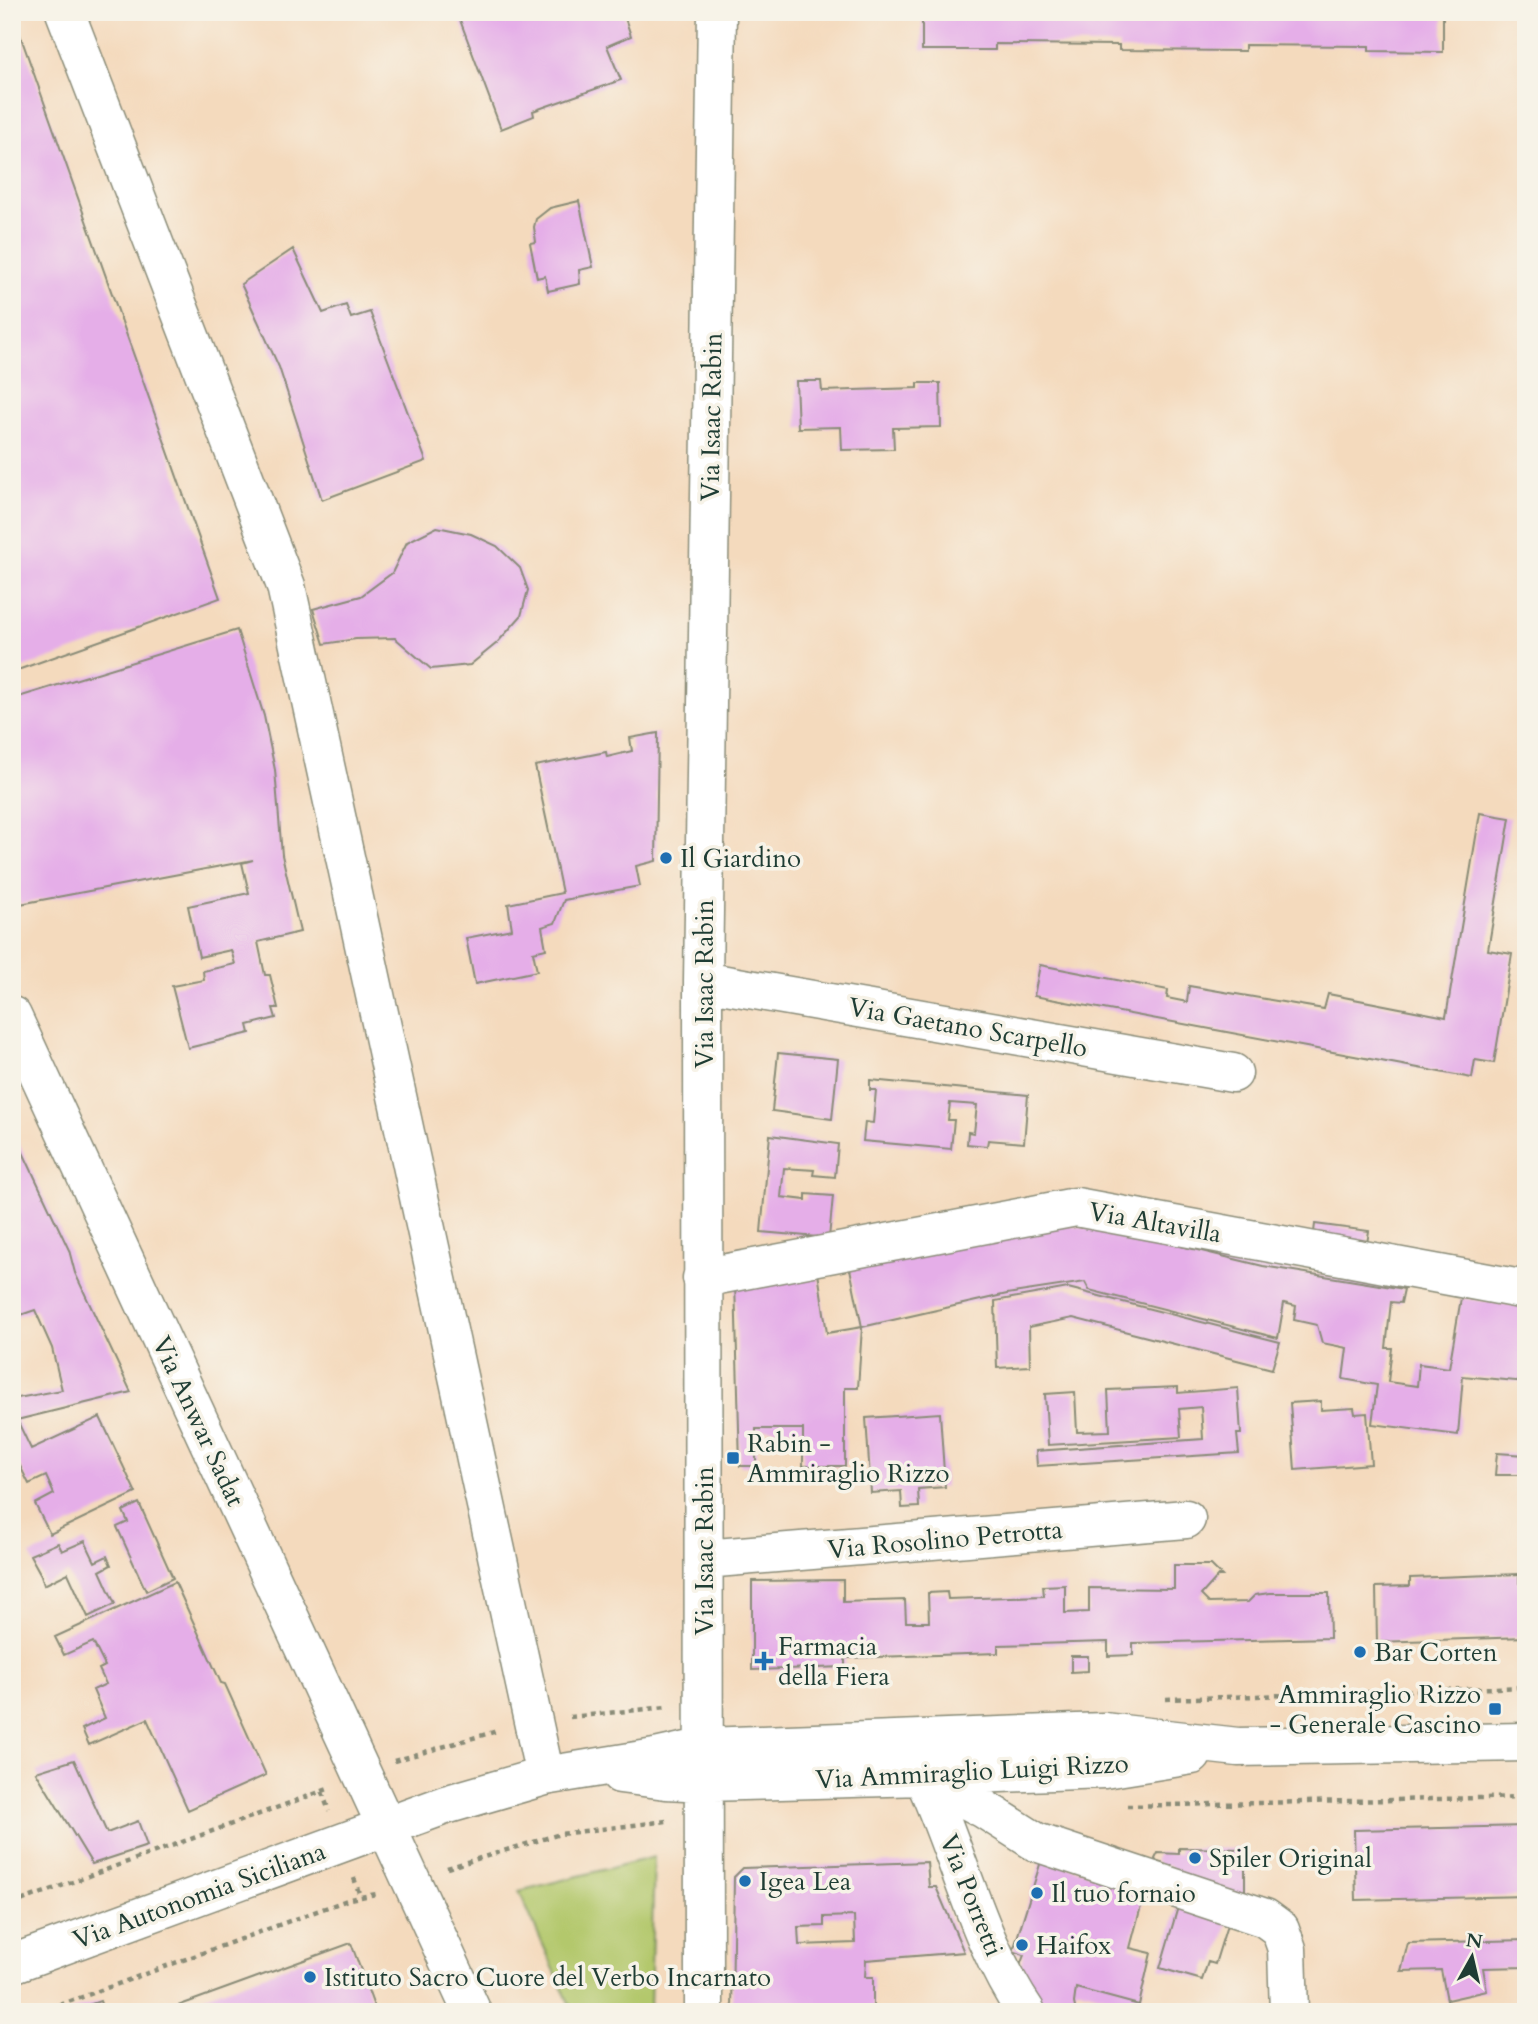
<svg xmlns="http://www.w3.org/2000/svg" width="1538" height="2024" font-family="Cardo,serif">
<rect width="100%" height="100%" fill="#f7f3e8"/>
<filter id="ink" filterUnits="userSpaceOnUse"><feTurbulence type="fractalNoise" baseFrequency=".0143" numOctaves="2"/><feDisplacementMap in="SourceGraphic" scale="14" xChannelSelector="R" yChannelSelector="G"/><feConvolveMatrix kernelMatrix="1 2 1 2 8 2 1 2 1" color-interpolation-filters="sRGB"/></filter>
<filter id="wash" filterUnits="userSpaceOnUse"><feTurbulence type="fractalNoise" baseFrequency=".00686" numOctaves="4" result="noise"/><feDisplacementMap in="SourceGraphic" scale="28" xChannelSelector="R" yChannelSelector="G"/><feGaussianBlur stdDeviation="1.57" result="paint"/><feColorMatrix in="noise" values="0 0 0 0 0 0 0 0 0 0 0 0 0 0 0 0 0 1.4 0 .05"/><feComposite in="paint" operator="in"/></filter>
<g filter="url(#wash)">
<rect width="100%" height="100%" fill="#f4dabd"/>
<!-- green -->
<path fill="#b3c86c" stroke="#698250" stroke-width="2" d="M654,1857L650,2012H573L519,1891Z"/>
<g id="blocks">
<!-- building -->
<path fill="#e5aee8" fill-rule="evenodd" d="M12,12L220,598L12,672Z
M457,12H623L631,36L607,46L621,80L533,111L534,116L501,129Z
M922,12H1443V52L1369,51V46L1245,45V51L1119,50V45L995,44V50H922Z
M579,201L593,267L579,270L580,284L548,291L545,276L537,278L530,243L536,242L534,227L536,219L550,208Z
M293,249L323,313L346,305L351,318L370,312L426,461L322,500L279,367L241,284Z
M796,381H821L822,391L918,388V383H940L941,427L893,428L894,449L842,450L841,427L798,428Z
M437,527L471,534L497,546L520,568L528,590L521,616L497,643L470,665L431,669L395,638L356,639L324,644L313,609L361,596L392,573L407,542Z
M237,630L264,716L275,770L282,855L300,932L258,942L265,975H270L278,1008H273L276,1018L248,1025L250,1033L188,1048L172,986L204,980L203,971L235,964L231,950L199,957L188,906L249,893L242,863L253,860L20,904L12,870V699Z
M658,733L656,861L636,866L640,886L564,900L555,923L542,927L546,949L533,952L537,971L475,984L466,938L512,929L508,904L562,893L535,766L606,752L607,757L632,751L630,738Z
M1480,813L1510,818L1488,950L1512,954L1494,1063L1475,1060L1472,1078L1034,996L1040,965L1168,990L1167,998L1187,1002L1189,986L1324,1009L1328,994L1446,1017Z
M778,1053L838,1059L832,1119L772,1111Z
M870,1080L1028,1095L1024,1143L988,1140L987,1146L967,1144L968,1132L974,1133L977,1105L950,1103L948,1120H954L951,1149L863,1141L865,1122L873,1123L876,1090H870Z
M12,1129L69,1250L75,1273L131,1392L17,1420L31,1449L100,1417L136,1493L50,1534L35,1504L54,1494L46,1476L29,1484L14,1454L12,1455V1399L62,1390L52,1348L35,1310L12,1318Z
M770,1135L838,1144L835,1177L813,1175L814,1170L784,1168L781,1197L806,1200V1194L833,1196L829,1238L761,1232Z
M1046,1221L1152,1239L1263,1266L1404,1289L1401,1303L1391,1302L1386,1348H1392L1388,1382L1417,1386L1419,1364L1449,1368L1461,1298L1526,1307V1382L1463,1376L1458,1435L1372,1424L1377,1385L1343,1379L1347,1348L1322,1343L1317,1325L1294,1320L1296,1306L1284,1303L1278,1338L1089,1290L1085,1282L1007,1294L862,1327L848,1259Z
M1315,1224L1369,1231L1365,1256L1312,1249Z
M817,1266L827,1333L862,1327L858,1388H845V1466H803V1429H756V1466H740L735,1281Z
M1068,1288L1280,1342L1272,1369L1073,1318L1029,1327L1030,1366L997,1368L995,1301Z
M1178,1387V1393L1238,1388L1241,1434H1237L1239,1453L1037,1466L1036,1451L1203,1439L1201,1407L1179,1409L1181,1437L1048,1445L1045,1394L1075,1392L1077,1432L1110,1431L1108,1390Z
M1321,1401V1410L1354,1408L1355,1414L1367,1413L1371,1464L1295,1470L1290,1403Z
M940,1413L945,1487L918,1489L919,1507L902,1508L901,1491L871,1493L866,1418Z
M1497,1453L1526,1455V1475H1495Z
M139,1503L173,1578L146,1591L117,1527L128,1522L123,1511Z
M85,1541L95,1562L107,1556L111,1565L100,1571L115,1604L88,1617L68,1573L44,1585L41,1575L30,1555L58,1543L62,1551Z
M1174,1565H1211L1222,1576H1218L1201,1595L1209,1603L1248,1602L1255,1595L1270,1593H1329L1330,1638L1133,1643V1655L1108,1656V1642L998,1645V1653L845,1658V1667L752,1670V1581L843,1580V1602L905,1600L906,1622H929L928,1593L947,1592L948,1599L1044,1596L1043,1586L1065,1585V1613L1089,1612V1588L1174,1589Z
M1519,1574V1583H1526V1637L1377,1642L1376,1587L1410,1586V1578Z
M175,1582L221,1683L225,1684L266,1775L188,1810L147,1719L89,1745L82,1729L105,1718L93,1690L106,1684L99,1669L105,1666L93,1642L64,1655L55,1637Z
M1071,1656H1088V1671L1071,1672Z
M74,1760L107,1833L138,1821L147,1846L92,1864L36,1772Z
M1526,1826V1896L1356,1900L1354,1830Z
M1179,1848L1245,1849V1897L1166,1873L1171,1866H1159L1155,1859L1158,1853L1179,1854Z
M1042,1858L1145,1891L1130,1948L1151,1953L1139,2005L1076,1988L1074,2003L1076,2012H1041L1018,1971L1024,1955L1013,1951Z
M927,1862L929,1887H936L964,1952L866,1960L865,1977H873V2012H732L734,1877L743,1868ZM854,1916L855,1943L799,1945L798,1927L824,1926V1917Z
M1178,1907L1228,1922L1215,1964L1208,1962L1202,1980L1160,1968Z
M1526,1940V1967L1483,1968L1487,1991L1447,2000L1441,1970L1401,1971L1408,1943Z
M351,1943L376,2012H164V2011Z
M100,2001L104,2012H71V2011Z"/>
</g>
</g>
<g filter="url(#ink)">
<use href="#blocks" fill-opacity="0" stroke="#8a8c78" stroke-width="2"/>
<g fill="none" stroke-linecap="round" stroke-linejoin="round">
<defs>
<path id="minor" d="M65,12L286,586L545,1776
M703,981L1233,1073
M12,1016L472,2012
M702,1278L1076,1207L1526,1290
M704,1559L1186,1519
M620,1774L666,1780L705,1782L923,1776L1104,1769L1192,1755
M923,1776C959,1854 977,1940 1026,2012
M924,1777L984,1809L1036,1842L1265,1918L1280,1929L1287,1949L1289,2012
M12,1964L445,1805L545,1776L655,1758L705,1747L1104,1732L1238,1747L1526,1742
M704,2012L703,981L717,12"/>
</defs>
<!-- minor casing -->
<use href="#minor" stroke="#8a8c78" stroke-width="41"/>
<!-- path -->
<path stroke="#8a8c78" stroke-width="4.5" stroke-dasharray="5 5" stroke-linecap="butt" d="M1166,1699L1526,1687
M570,1717L666,1707
M394,1761L497,1731
M322,1792L329,1811
M1127,1806L1526,1797
M447,1868L560,1834L667,1821
M354,1878L360,1896
M12,1904L328,1789
M41,2012L350,1899L376,1894"/>
<!-- minor -->
<use href="#minor" stroke="#fff" stroke-width="38"/>
</g>
</g>
<!-- markers -->
<g fill="#1f6fb2" stroke="#f7f3e8" stroke-width="2.5">
<circle cx="666" cy="858" r="7"/>
<rect x="726" y="1451" width="14" height="14" rx="3.5"/>
<circle cx="1360" cy="1652" r="7"/>
<path d="M760.5 1650.5h7v7h7v7h-7v7h-7v-7h-7v-7h7z"/>
<rect x="1488" y="1702" width="14" height="14" rx="3.5"/>
<circle cx="1195" cy="1858" r="7"/>
<circle cx="745" cy="1881" r="7"/>
<circle cx="1037" cy="1893" r="7"/>
<circle cx="1022" cy="1945" r="7"/>
<circle cx="310" cy="1977" r="7"/>
</g>
<g text-anchor="middle" stroke-width="7" stroke-linejoin="round" paint-order="stroke">
<!-- street labels -->
<g font-size="26" fill="#1f3d34" stroke="#f7f3e8">
<text transform="translate(711 417) rotate(-89)" y="9">Via Isaac Rabin</text>
<text transform="translate(704 984) rotate(-90)" y="9">Via Isaac Rabin</text>
<text transform="translate(968 1027) rotate(10)" y="9">Via Gaetano Scarpello</text>
<text transform="translate(1155 1222) rotate(10)" y="9">Via Altavilla</text>
<text transform="translate(199 1421) rotate(65)" y="9">Via Anwar Sadat</text>
<text transform="translate(945 1539) rotate(-5)" y="9">Via Rosolino Petrotta</text>
<text transform="translate(704 1551) rotate(-90)" y="9">Via Isaac Rabin</text>
<text transform="translate(972 1771) rotate(-3)" y="9">Via Ammiraglio Luigi Rizzo</text>
<text transform="translate(199 1895) rotate(-20)" y="9">Via Autonomia Siciliana</text>
<text transform="translate(972 1895) rotate(68)" y="9">Via Porretti</text>
</g>
<!-- poi labels -->
<g font-size="26" fill="#1f3d34" stroke="#f7f3e8" text-anchor="start">
<text x="680" y="867">Il Giardino</text>
<text x="747" y="1452">Rabin -<tspan x="747" dy="30">Ammiraglio Rizzo</tspan></text>
<text x="778" y="1655">Farmacia<tspan x="778" dy="30">della Fiera</tspan></text>
<text x="1374" y="1661">Bar Corten</text>
<text x="1481" y="1703" text-anchor="end">Ammiraglio Rizzo<tspan x="1481" dy="30">- Generale Cascino</tspan></text>
<text x="1209" y="1867">Spiler Original</text>
<text x="759" y="1890">Igea Lea</text>
<text x="1051" y="1902">Il tuo fornaio</text>
<text x="1036" y="1954">Haifox</text>
<text x="324" y="1986">Istituto Sacro Cuore del Verbo Incarnato</text>
</g>
</g>
<!-- margin -->
<rect width="1538" height="2024" fill="none" stroke="#f7f3e8" stroke-width="42"/>
<!-- north arrow -->
<g transform="translate(1472 1957) rotate(8)" stroke="#f7f3e8" stroke-width="5" paint-order="stroke">
<path d="M0-5L12 26L0 18L-12 26Z" fill="#1f3d34"/>
<text y="-10" font-size="19" font-weight="bold" text-anchor="middle" fill="#1f3d34">N</text>
</g>
</svg>
